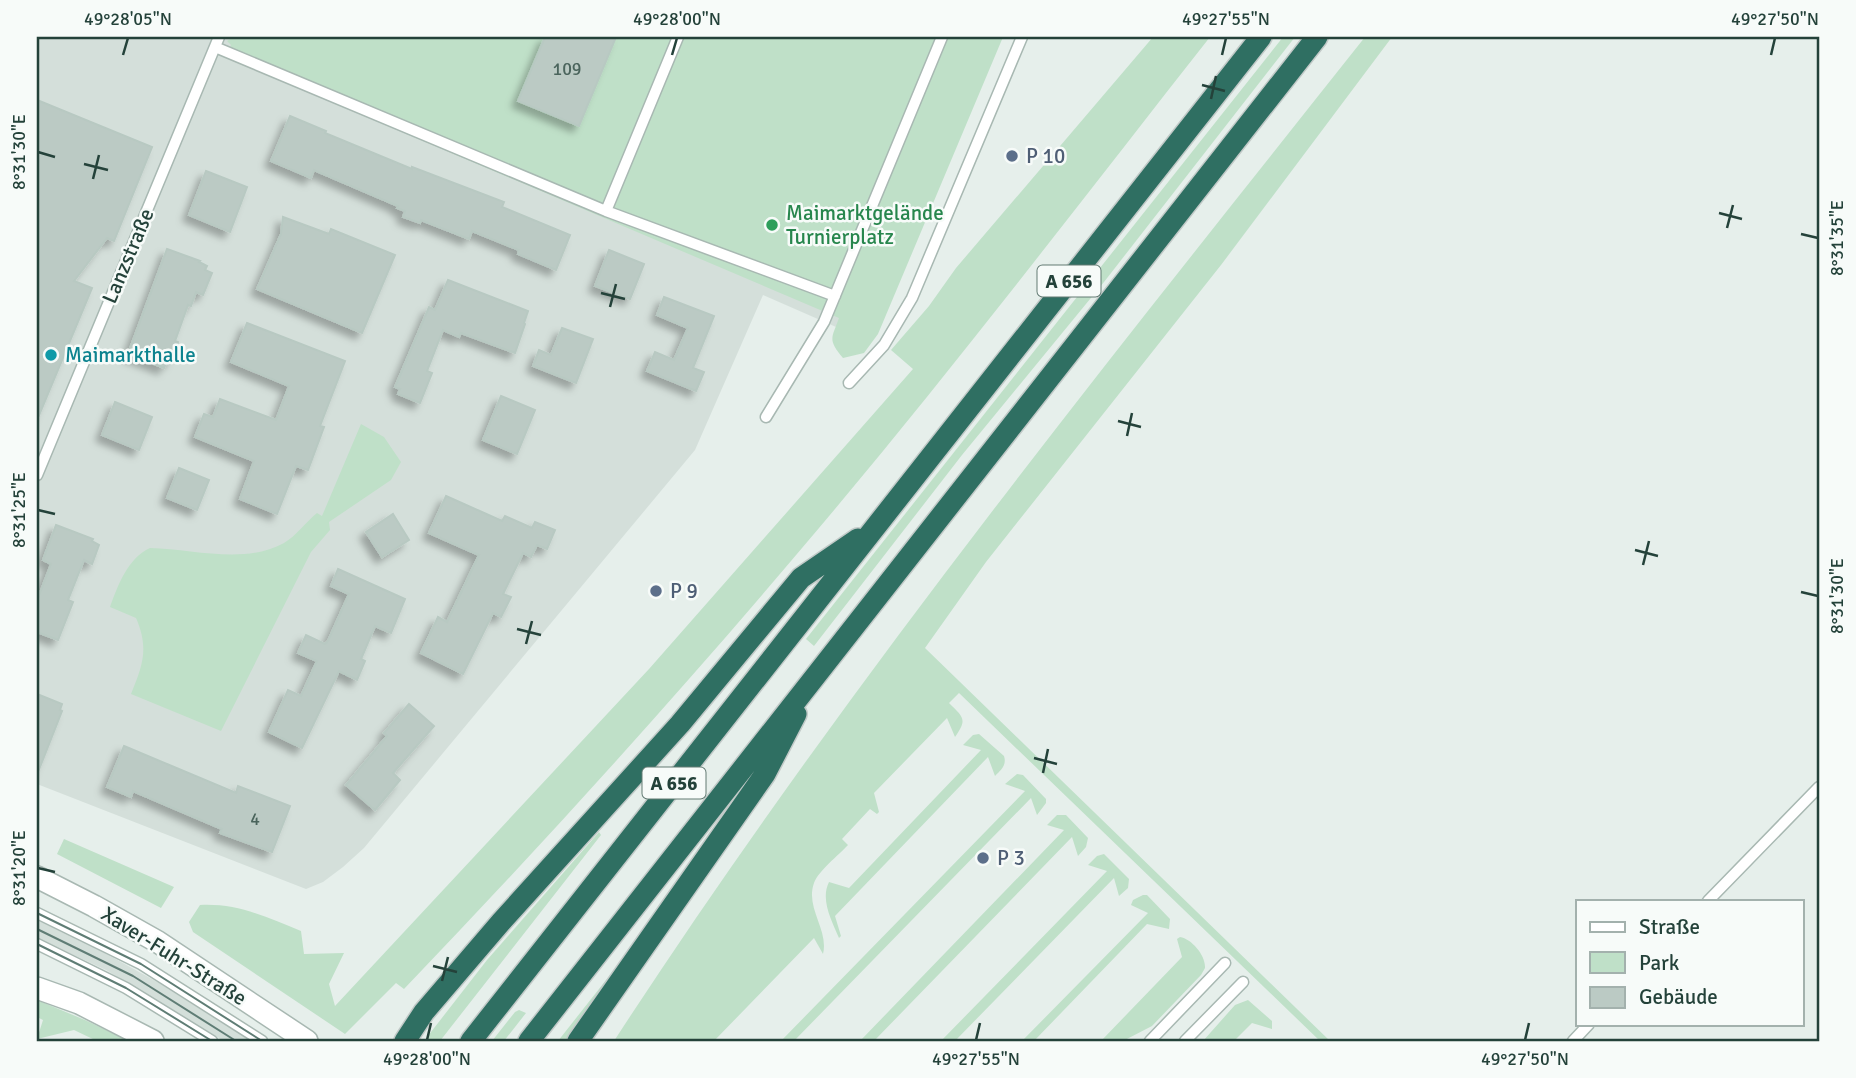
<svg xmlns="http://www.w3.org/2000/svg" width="1856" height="1078" font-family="Signika,sans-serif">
<defs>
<filter id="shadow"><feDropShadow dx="-6" dy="6" stdDeviation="3.5" flood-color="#0004"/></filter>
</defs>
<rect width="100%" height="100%" fill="#e6efeb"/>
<!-- built -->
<path fill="#d4dfda" d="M37,37H984L859,337L763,295L695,450L364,848L343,867L323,882L306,889L37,784Z
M37,920L92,946L159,983L251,1041H224L106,970L37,938Z"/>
<!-- green -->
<path fill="#bfe0c8" d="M234,37H1003L878,334L864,353L843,358C827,339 832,338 839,318L226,57L231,45L227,41Z
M1153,37H1210C1081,201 954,368 819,528C686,686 547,840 404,989L396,983L345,1034L193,932L189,922L200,905C237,903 267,917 301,931L304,954L344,953L329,984L335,1006L649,669L913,369L891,350L929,306L956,268Z
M1283,37H1295L1104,282L962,455L814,646L806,639Z
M1365,37H1392L1221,265L986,562L925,648L1330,1041H1320L959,693L949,703C963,717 968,719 955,737L947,718L874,793L879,812L877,814L870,809L842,839L848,845C838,856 819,870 814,883C805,908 829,930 823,954L814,938L714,1041H614C842,690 1106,364 1365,37Z
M361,424L384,437L401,462L391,480L329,522L330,530L311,552L221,731L131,694C143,665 149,648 136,618L110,607C118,585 128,558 150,548C194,549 244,565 284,543C296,536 306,522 317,513L322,516Z
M979,734L1004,756C1007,765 1001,770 995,776L988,757L835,916L841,936L839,938C832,921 820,900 829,882L849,888L981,750L963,745L973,735Z
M1017,774L1023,775L1046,799V803L1037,815L1031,798L794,1041H781L1025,791L1005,784Z
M1057,815H1066L1088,838L1086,847L1078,856L1072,837L874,1041H860L1064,830L1047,825Z
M599,832L601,835L440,1041H424L487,960Z
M64,839L174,887L161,908L57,854Z
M1104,854L1129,879L1128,888L1119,896L1114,878L955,1041H941L1107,871L1088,865L1097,856Z
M1143,895H1147L1170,919L1169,929L1147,924L1034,1041H1022L1148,913L1131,905L1133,900Z
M1180,937C1192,939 1206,956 1205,968L1201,975L1152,1026L1123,1041H1101L1182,957L1177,939Z
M621,961L625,962L567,1041H558Z
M37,1000L85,1020L129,1041H97L74,1030L37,1039L43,1020L37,1017Z
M1248,1000L1272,1021V1029L1252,1023L1234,1041H1203L1235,1005Z
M519,1010L526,1013L504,1041H492L515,1012Z"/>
<!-- building -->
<path fill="#bbcac4" stroke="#b8c9c2" stroke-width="2" filter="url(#shadow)" d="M545,37H616L579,126L518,101Z
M37,100L152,147L114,241L107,238L74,281L92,288L37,420Z
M290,116L326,131L325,133L412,169V167L504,202L502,207L570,235L556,270L518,254L519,250L472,231L469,239L421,220L420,223L403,217L405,211L397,208L398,206L314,170L311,178L271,161Z
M206,171L247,187L230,232L189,215Z
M283,217L329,234L331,229L395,255L362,333L257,289L281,234Z
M167,249L200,261L199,262L207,266L205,270L212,273L203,295L196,292L191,306L188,305L175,341L178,342L170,362L167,360L164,368L128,354Z
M609,250L644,264L630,299L595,286Z
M448,280L528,311L524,323L525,324L515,353L461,333L459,337L443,330L427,371L432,373L420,403L398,394L400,389L395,387L429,307L435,310Z
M664,297L714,316L693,368L704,372L696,391L647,371L655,352L674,360L688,328L657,315Z
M247,323L345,361L320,426L324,427L308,470L296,466L277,514L240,499L254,461L195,437L204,414L213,417L220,399L276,420L289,386L231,362Z
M562,328L593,339L576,383L533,366L539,350L551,355Z
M501,396L535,410L517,454L483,440Z
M115,402L152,417L139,450L102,435Z
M179,468L209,480L197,510L167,498Z
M446,496L502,521L505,516L532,528L535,522L555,530L547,549L537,545L531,557L523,553L503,594L511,597L501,617L493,613L463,674L421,653L438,617L447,622L479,555L429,533Z
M393,514L409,540L382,557L366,532Z
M56,525L93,539L92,541L99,545L92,564L84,560L68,600L73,602L58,640L37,632V601L51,564L43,560Z
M338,569L405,599L391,633L375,626L361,659L365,661L357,680L339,671L302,748L269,732L288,690L301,696L317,661L298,653L306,635L325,644L328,641L349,594L331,586Z
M37,694L62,704L60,710L62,711L38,772Z
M409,704L434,726L393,773L400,780L375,810L346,785L387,736L384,733Z
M124,746L236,793L238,786L290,806L272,852L220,833L222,829L133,791L131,797L107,787Z"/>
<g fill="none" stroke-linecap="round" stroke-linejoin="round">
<defs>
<path id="service" d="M215,47L606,211L835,296
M606,211L678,37
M849,383L884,345L912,298L1022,37
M766,417L824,322L942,37
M37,475L219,37
M1708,901L1819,787
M37,913L141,964L262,1041
M37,944L126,988L212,1041
M1150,1041L1225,963
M1185,1041L1243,982
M1573,1041L1589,1024"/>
<path id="minor" d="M37,877L94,906L158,942L307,1041
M37,988L79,1003L153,1041"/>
<path id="motorway" d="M405,1041L424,1012L501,922L680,724L801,578L858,539
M471,1041L1261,37
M529,1041L1317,37
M578,1041L765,774L796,714"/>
</defs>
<!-- service casing -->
<use href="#service" stroke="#a8b8b2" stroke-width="13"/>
<!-- minor casing -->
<use href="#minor" stroke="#a8b8b2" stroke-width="24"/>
<!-- motorway casing -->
<use href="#motorway" stroke="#c2cac8" stroke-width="24"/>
<!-- service -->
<use href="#service" stroke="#fff" stroke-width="10"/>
<!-- minor -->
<use href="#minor" stroke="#fff" stroke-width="21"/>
<!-- motorway -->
<use href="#motorway" stroke="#2f6f62" stroke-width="21"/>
<!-- tram -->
<path stroke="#5f7d75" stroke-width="2" d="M37,913L141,964L262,1041
M37,929L133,976L236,1041
M37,944L126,988L212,1041"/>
</g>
<!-- ticks -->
<path fill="none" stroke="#24423a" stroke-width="2.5" d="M123,55L128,38M672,55L677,38M1222,55L1226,38M1771,55L1775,38M1202,85L1225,91M1211,99L1216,76M38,152L55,157M84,164L108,170M93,179L99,155M1719,213L1742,219M1727,228L1733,205M1801,234L1818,238M601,293L625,299M610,307L616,284M1118,421L1141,427M1127,436L1132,413M38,510L55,514M1635,550L1658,556M1643,565L1649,541M1801,592L1818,596M517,629L541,635M526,644L532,621M1034,758L1057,764M1043,773L1048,749M38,868L55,872M433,966L457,972M442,981L448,957M427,1040L431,1023M976,1040L980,1023M1525,1040L1529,1023"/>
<!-- markers -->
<g fill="#5c6f8a" stroke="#f7fbf9" stroke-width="2.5">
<circle cx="1012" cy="156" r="7"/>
<circle cx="656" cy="591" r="7"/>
<circle cx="983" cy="858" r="7"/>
</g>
<circle fill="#2e9e5b" stroke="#f7fbf9" stroke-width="2.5" cx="772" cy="225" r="7"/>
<circle fill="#0f9aa8" stroke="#f7fbf9" stroke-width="2.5" cx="51" cy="355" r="7"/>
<g text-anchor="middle" stroke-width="5" stroke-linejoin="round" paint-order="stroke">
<!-- number labels -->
<g font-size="18" fill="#4a645c">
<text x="567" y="75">109</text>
<text x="255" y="825">4</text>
</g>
<!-- shield labels -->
<g fill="#f7fbf9" stroke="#637a73" stroke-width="2">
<rect x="1037.5" y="265.5" width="63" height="31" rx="5"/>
<rect x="642.5" y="767.5" width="63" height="31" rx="5"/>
</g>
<g font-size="19" font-weight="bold" fill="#24423a">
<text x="1069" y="288">A 656</text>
<text x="674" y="790">A 656</text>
</g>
<!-- service labels -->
<g font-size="21" fill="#4e5e75" stroke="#f7fbf9" text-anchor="start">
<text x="1026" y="163">P 10</text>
<text x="670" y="598">P 9</text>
<text x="997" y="865">P 3</text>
</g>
<!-- leisure labels -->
<g font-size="21" fill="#27864d" stroke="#f7fbf9" text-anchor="start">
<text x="786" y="220">Maimarktgelände<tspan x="786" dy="24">Turnierplatz</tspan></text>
</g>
<!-- street labels -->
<g font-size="21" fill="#24423a" stroke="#f7fbf9">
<text transform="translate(128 256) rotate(-67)" y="7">Lanzstraße</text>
<text transform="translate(174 956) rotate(32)" y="7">Xaver-Fuhr-Straße</text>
</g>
<!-- culture labels -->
<g font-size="21" fill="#0d838f" stroke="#f7fbf9" text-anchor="start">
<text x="65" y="362">Maimarkthalle</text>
</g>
</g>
<!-- border -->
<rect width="1856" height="1078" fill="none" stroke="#f7fbf9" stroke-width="77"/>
<!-- legend -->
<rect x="1576" y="900" width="228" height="126" fill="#f7fbf9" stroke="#a3b1ad" stroke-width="2"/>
<rect x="1590" y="922" width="35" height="10" fill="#ffffff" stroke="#a3b1ad" stroke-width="2"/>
<text x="1639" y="934" font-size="21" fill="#24423a">Straße</text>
<rect x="1590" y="952" width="35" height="21" fill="#bfe0c8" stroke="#a3b1ad" stroke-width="2"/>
<text x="1639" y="970" font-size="21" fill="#24423a">Park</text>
<rect x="1590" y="987" width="35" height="21" fill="#bbcac4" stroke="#a3b1ad" stroke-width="2"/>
<text x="1639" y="1004" font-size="21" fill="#24423a">Gebäude</text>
<rect x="38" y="38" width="1780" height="1002" fill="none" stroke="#24423a" stroke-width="2.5"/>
<g font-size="18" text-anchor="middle" fill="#24423a">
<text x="128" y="25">49°28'05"N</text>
<text x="677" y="25">49°28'00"N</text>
<text x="1226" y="25">49°27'55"N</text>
<text x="1775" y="25">49°27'50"N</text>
<text transform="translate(19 152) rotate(-90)" y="6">8°31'30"E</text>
<text transform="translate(1837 238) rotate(-90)" y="6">8°31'35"E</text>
<text transform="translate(19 510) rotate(-90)" y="6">8°31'25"E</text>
<text transform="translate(1837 596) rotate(-90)" y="6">8°31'30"E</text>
<text transform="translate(19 868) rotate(-90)" y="6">8°31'20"E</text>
<text x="427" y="1065">49°28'00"N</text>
<text x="976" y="1065">49°27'55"N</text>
<text x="1525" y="1065">49°27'50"N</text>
</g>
</svg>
